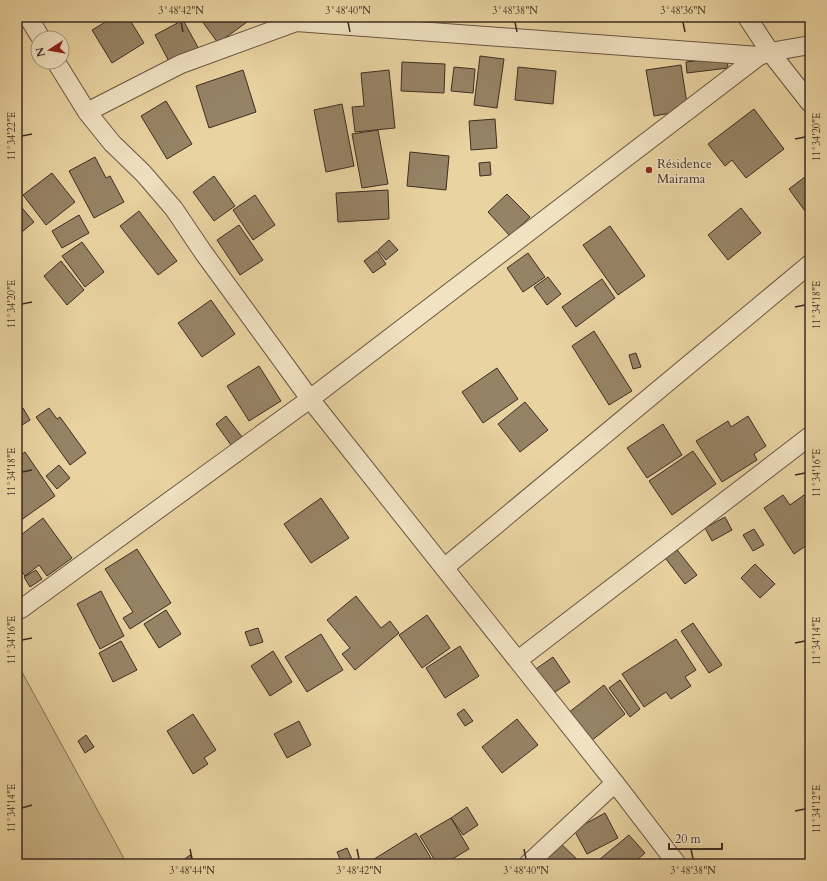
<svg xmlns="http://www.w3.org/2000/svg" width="827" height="881" font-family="Cardo,serif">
<rect width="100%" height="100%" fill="#e9d3a1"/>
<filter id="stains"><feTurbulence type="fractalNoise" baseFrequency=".005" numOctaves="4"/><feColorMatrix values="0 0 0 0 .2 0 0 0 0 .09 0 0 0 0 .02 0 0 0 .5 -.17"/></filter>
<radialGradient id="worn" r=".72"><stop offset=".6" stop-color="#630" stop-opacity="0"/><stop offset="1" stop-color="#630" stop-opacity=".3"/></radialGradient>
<!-- green -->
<path fill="#ccb78c" stroke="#847258" d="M17,663L127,864H17Z"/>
<!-- building -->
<path fill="#968365" stroke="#3d2d24" d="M114,17H128L144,43L112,63L92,30Z
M199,17H254L218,43Z
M183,20L200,51L172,67L155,35Z
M480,56L504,59L497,108L474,105Z
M727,57L728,68L687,73L686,62Z
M402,62L445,64L444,93L401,91Z
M681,65L688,110L654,116L646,70Z
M454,67L475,69L473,93L451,91Z
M518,67L556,71L553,104L515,100Z
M243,70L256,112L209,128L196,86Z
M389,70L395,128L355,132L352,107L364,106L361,73Z
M166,101L192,144L167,159L141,116Z
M342,104L354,166L326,172L314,110Z
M754,109L784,149L746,178L732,160L725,166L708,144Z
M495,119L497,148L471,150L469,121Z
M378,130L388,184L362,188L352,134Z
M410,152L449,156L446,190L407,186Z
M95,157L106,178L110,176L124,202L94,218L69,171Z
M490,162L491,175L480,176L479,163Z
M52,173L75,202L46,225L23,195Z
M810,173V218L789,189Z
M214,176L235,206L214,221L193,192Z
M388,190L389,219L338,222L336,193Z
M507,194L530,217L510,236L488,212Z
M255,195L275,225L253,240L233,210Z
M17,202L34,222L17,236Z
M741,208L761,233L728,260L708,235Z
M139,211L177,261L158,275L120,226Z
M79,215L89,233L62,248L52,231Z
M239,225L263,260L240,275L217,240Z
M610,226L645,276L618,295L583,245Z
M389,240L398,250L386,260L378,250Z
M82,242L104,272L85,287L62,256Z
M377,251L386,264L373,273L364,261Z
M528,253L545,277L523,292L507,268Z
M61,261L84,290L67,305L44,276Z
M548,277L561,294L547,305L534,287Z
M602,279L615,298L576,327L562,307Z
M211,300L235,334L202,357L178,323Z
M594,331L632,391L609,405L572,346Z
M636,353L641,367L633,369L629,355Z
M259,366L281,401L249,421L227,386Z
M497,368L518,399L483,423L462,392Z
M525,402L548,430L520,452L498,424Z
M23,408L30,420L19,427L17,423V412Z
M49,408L57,419L60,417L86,453L70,465L36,417Z
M226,416L242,437L231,445L216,424Z
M748,416L766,446L754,454L757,460L722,482L696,441L728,421L731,427Z
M663,424L682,455L647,478L627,448Z
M693,451L716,484L672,515L649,481Z
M25,452L55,496L17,523V458Z
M59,465L70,478L57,489L46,476Z
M783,495L790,505L804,495L810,503V543L794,554L764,508Z
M321,498L349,538L311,563L284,524Z
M725,517L732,530L712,541L705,528Z
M43,518L72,558L47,576L39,565L25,576L17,565V538Z
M754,529L764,545L753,551L743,535Z
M674,546L697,575L685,584L663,555Z
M137,549L171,603L130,629L123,618L133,612L105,569Z
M755,564L775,584L760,598L741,578Z
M36,570L42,579L30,587L24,577Z
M101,591L124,636L100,649L77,604Z
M356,596L381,628L390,621L399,633L355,670L342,654L350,648L327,620Z
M166,610L181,634L159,648L144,624Z
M427,615L450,648L422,668L399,635Z
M693,623L722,665L709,673L681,631Z
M258,628L263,642L250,646L245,632Z
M321,634L343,670L307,692L285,657Z
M676,639L696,670L685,677L691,686L671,699L666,692L644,707L622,674Z
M121,641L137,670L113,682L99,653Z
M460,646L479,676L445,698L426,668Z
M273,651L292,682L270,696L251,666Z
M553,657L570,682L549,696L533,671Z
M620,680L640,709L630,717L609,688Z
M604,685L625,714L591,741L568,713Z
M464,709L473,721L465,726L457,714Z
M193,714L216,750L204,758L208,764L193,774L167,731Z
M517,719L538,745L502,773L482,747Z
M299,721L311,745L287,758L274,734Z
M86,735L94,747L85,753L78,741Z
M467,807L478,825L463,835L451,818Z
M605,813L618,838L587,854L574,830Z
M451,818L469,849L444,864H437L420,836Z
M416,833L432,860L425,864H373L371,861Z
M629,835L645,853L632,864H594Z
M559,842L582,864H538Z
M347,848L354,864H342L337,852Z
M190,855L196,864H184L182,861Z"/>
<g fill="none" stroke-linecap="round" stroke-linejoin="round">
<defs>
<path id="minor" d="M28,17L41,38
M293,17L296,22L759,56L770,52L810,45
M747,17L770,52L810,103
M56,62L87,112L112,143L143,173L174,209L203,252L310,399L615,783L677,864
M87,112L181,64L296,22
M444,568L810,264
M21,609L310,399L759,56
M518,660L810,436
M528,864L615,783"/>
</defs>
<!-- minor casing -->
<use href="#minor" stroke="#685643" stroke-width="20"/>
<!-- minor -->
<use href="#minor" stroke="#f1e2c2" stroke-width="18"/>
</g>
<!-- ticks -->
<path fill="none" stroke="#3d2d24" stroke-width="1.5" d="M181,22L183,32M348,22L350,32M515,22L517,32M683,22L685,32M22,136L32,134M795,139L805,137M22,304L32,302M795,307L805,305M22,472L32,470M795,475L805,473M22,640L32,638M795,643L805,641M22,808L32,805M795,811L805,809M190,849L192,859M357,849L359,859M524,849L526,859M691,849L693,859"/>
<!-- markers -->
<circle fill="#8f2418" stroke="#f1e2c2" stroke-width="1.5" cx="649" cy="170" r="4"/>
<g text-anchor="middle" stroke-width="3" stroke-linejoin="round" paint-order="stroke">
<!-- poi labels -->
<g font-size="13" fill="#3d2d24" stroke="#f1e2c2" text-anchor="start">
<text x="657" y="168">Résidence<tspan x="657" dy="15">Mairama</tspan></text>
</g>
</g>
<!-- margin -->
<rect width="827" height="881" fill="none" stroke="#e9d3a1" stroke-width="44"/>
<!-- north arrow -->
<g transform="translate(50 50) rotate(258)"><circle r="19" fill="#f1e2c2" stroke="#a99a83"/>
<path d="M0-3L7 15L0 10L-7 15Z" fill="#8f2418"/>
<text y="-6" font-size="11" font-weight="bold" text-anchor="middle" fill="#3d2d24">N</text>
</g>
<!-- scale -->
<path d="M669 843v6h53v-6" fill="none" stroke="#3d2d24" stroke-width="2"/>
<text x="675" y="843" font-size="12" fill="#3d2d24" stroke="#f1e2c2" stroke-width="3" paint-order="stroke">20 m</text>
<rect x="22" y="22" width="783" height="837" fill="none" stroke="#3d2d24" stroke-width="1.5"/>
<g font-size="10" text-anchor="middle" fill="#3d2d24">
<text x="181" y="14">3°48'42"N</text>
<text x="348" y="14">3°48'40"N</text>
<text x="515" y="14">3°48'38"N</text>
<text x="683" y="14">3°48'36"N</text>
<text transform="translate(11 136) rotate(-90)" y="4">11°34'22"E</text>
<text transform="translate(816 137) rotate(-90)" y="4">11°34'20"E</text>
<text transform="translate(11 304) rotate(-90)" y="4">11°34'20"E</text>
<text transform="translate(816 305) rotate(-90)" y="4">11°34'18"E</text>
<text transform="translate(11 472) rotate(-90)" y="4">11°34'18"E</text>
<text transform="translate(816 473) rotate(-90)" y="4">11°34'16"E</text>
<text transform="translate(11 640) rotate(-90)" y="4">11°34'16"E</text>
<text transform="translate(816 641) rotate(-90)" y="4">11°34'14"E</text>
<text transform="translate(11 808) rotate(-90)" y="4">11°34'14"E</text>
<text transform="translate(816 809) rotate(-90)" y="4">11°34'12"E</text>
<text x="192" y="874">3°48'44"N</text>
<text x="359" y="874">3°48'42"N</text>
<text x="526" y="874">3°48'40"N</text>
<text x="693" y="874">3°48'38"N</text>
</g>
<rect width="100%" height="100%" filter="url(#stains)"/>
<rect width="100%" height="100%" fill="url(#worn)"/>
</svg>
